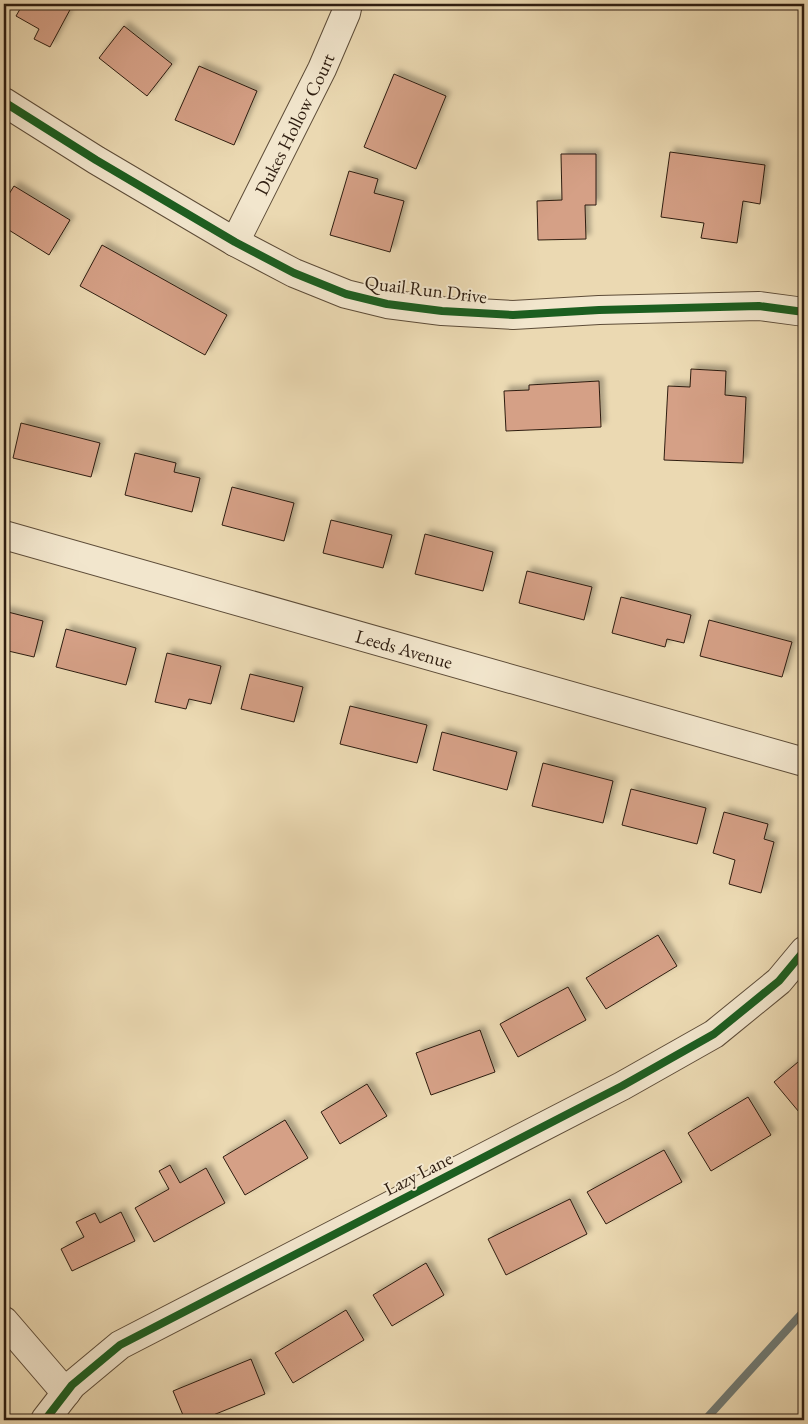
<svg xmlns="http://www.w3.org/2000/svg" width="808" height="1424" font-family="'EB Garamond',serif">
<defs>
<filter id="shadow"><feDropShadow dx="4.5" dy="-4.5" stdDeviation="2.5" flood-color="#0004"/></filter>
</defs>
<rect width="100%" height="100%" fill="#ebd9b2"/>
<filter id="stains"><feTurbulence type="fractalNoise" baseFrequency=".004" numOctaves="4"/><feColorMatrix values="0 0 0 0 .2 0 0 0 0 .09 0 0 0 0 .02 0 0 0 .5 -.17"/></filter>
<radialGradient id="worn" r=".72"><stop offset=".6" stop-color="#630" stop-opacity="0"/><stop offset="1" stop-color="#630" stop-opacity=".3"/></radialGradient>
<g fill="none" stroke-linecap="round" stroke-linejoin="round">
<!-- stream -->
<path stroke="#707a74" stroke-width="8" d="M705,1420L804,1311"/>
</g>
<!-- building -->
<path fill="#d5a086" stroke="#2e1d10" filter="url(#shadow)" d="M23,4H68L72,6L50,47L34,39L39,29L16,16Z
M124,26L172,64L147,96L99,58Z
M199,66L257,91L234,145L175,120Z
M394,74L446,96L416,169L364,147Z
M670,152L765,165L760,204L743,201L737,243L701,238L704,223L661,217Z
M561,154H596V205H585L586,239L538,240L537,201L562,200Z
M349,171L378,179L374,193L404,201L390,252L330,235Z
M14,186L70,220L49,255L4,227V202Z
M102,245L227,315L205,355L80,286Z
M691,369L726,371L725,395L746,397L743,463L664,460L668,386L690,387Z
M599,381L601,427L506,431L504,391L529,390V385Z
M21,423L100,443L91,477L13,458Z
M135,453L176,463L174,472L200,478L192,512L125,495Z
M232,487L294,503L284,541L222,525Z
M331,520L392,535L383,568L323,553Z
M425,534L493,552L483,591L415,574Z
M527,571L592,587L584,620L519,603Z
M621,597L691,615L684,643L667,639L665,647L612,633Z
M4,611L43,621L34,657L4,650Z
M709,620L792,642L782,677L700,656Z
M66,629L136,648L126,685L56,667Z
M167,653L221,666L211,704L189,699L186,709L155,702Z
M250,674L303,687L294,722L241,709Z
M350,706L427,725L417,763L340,744Z
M442,732L517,752L507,790L433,770Z
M543,763L613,781L603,823L532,806Z
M631,789L706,808L697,844L622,825Z
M724,812L768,824L764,839L774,842L761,893L729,884L735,860L713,853Z
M658,935L677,966L606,1009L586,978Z
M568,987L586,1020L518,1057L500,1024Z
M480,1030L495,1072L431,1095L416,1053Z
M804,1057V1108L799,1112L774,1082Z
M367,1084L387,1116L340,1144L321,1112Z
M748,1097L771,1135L711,1171L688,1133Z
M285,1120L308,1158L245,1195L223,1157Z
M664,1150L682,1182L606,1224L587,1192Z
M170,1165L180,1183L206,1168L225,1203L154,1242L135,1208L169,1189L159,1171Z
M570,1199L587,1234L506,1275L488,1239Z
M121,1212L135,1241L72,1271L61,1249L84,1237L76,1222L95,1213L100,1223Z
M426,1263L444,1295L392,1326L373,1295Z
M346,1310L364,1340L293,1383L275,1353Z
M251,1359L265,1394L201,1420H185L173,1391Z"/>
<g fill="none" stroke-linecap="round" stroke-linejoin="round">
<defs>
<g id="minor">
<path d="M4,102L96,160L235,242L294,273L346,294L387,304L442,311L513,315L599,310L759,306L804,312"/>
<path id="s1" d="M235,242L322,69L346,13L348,4"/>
<path id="s2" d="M4,535L804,762"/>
<path d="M4,1321L66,1393"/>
<path d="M45,1420L72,1385L120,1345L622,1086L714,1034L779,981L804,951"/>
</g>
</defs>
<!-- minor casing -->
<use href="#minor" stroke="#5d4c38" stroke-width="30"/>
<!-- minor -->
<use href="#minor" stroke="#f2e6cd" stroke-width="28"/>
<defs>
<path id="cycleway" d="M4,102L96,160L235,242L294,273L346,294L387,304L442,311L513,315L599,310L759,306L804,312
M45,1420L72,1385L120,1345L622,1086L714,1034L779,981L804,951"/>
</defs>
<!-- cycleway casing -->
<use href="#cycleway" stroke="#f2e6cd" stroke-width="11"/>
<!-- cycleway -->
<use href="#cycleway" stroke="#1b5e20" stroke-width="8"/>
</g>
<g text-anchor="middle" stroke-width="4" stroke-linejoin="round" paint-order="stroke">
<!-- street labels -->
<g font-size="19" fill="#2e1d10" stroke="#f2e6cd">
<text dy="7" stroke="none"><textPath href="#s1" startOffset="132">Dukes Hollow Court</textPath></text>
<text transform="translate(426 289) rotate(7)" y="7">Quail Run Drive</text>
<text dy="7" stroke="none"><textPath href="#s2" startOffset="416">Leeds Avenue</textPath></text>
<text transform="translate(418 1173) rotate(-27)" y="7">Lazy Lane</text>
</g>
</g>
<!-- margin -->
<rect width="808" height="1424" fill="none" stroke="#ebd9b2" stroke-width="20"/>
<rect x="5" y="5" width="798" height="1414" fill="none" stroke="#2e1d10" stroke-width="2.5"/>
<rect x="10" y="10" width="788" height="1404" fill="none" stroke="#2e1d10"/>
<rect width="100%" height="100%" filter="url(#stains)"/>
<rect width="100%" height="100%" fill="url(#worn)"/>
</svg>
